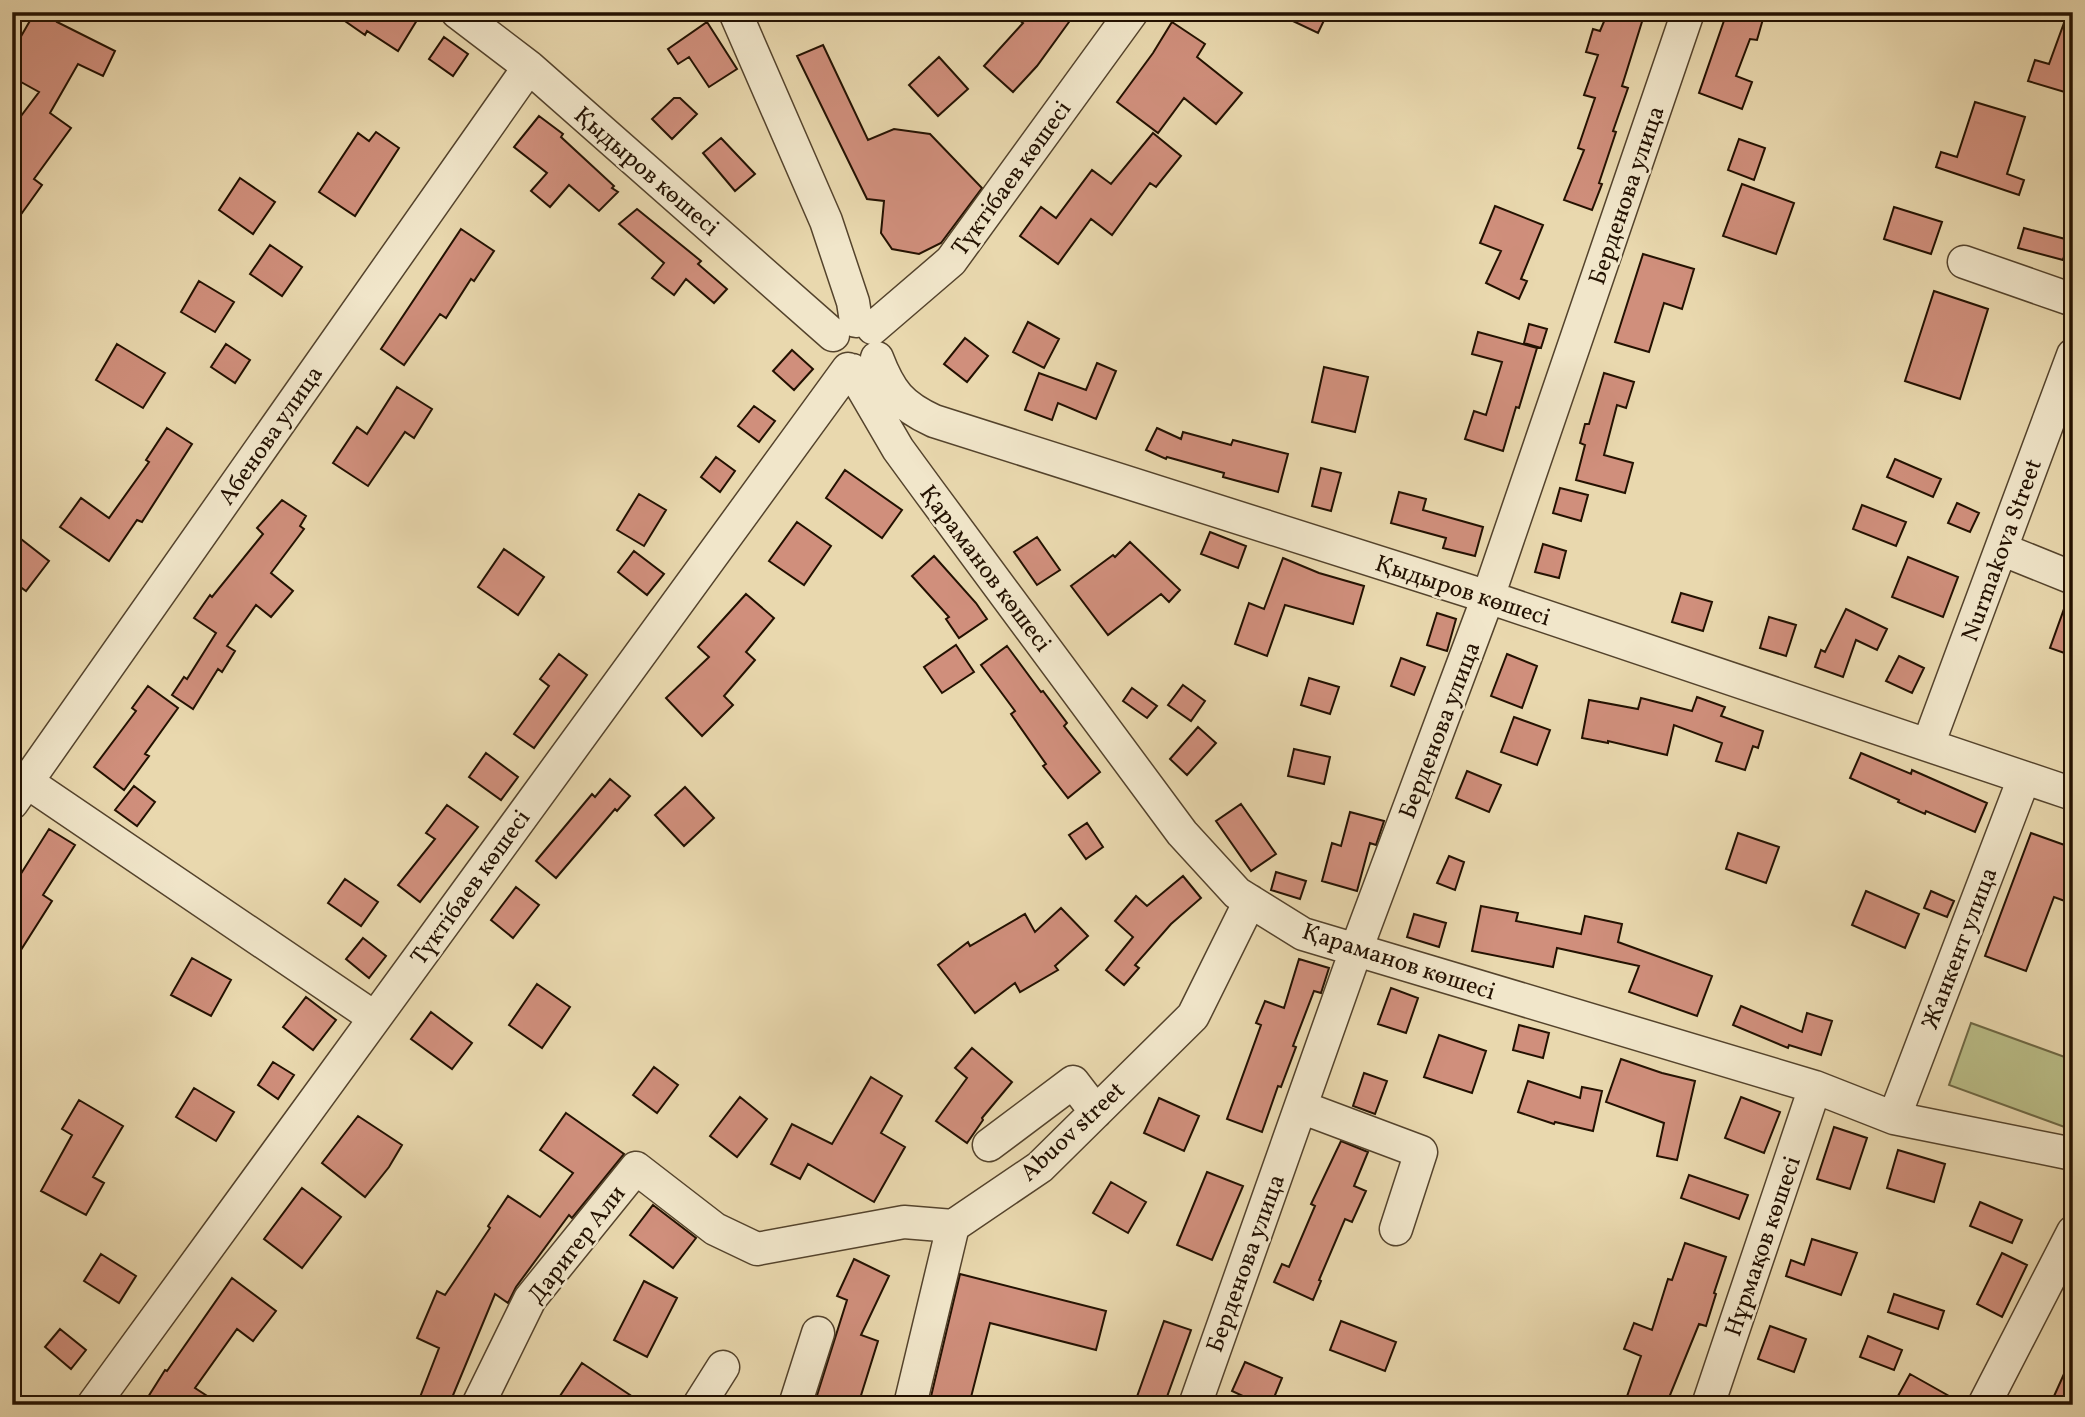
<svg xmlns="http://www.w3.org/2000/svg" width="2085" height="1417" font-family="Vollkorn,serif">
<rect width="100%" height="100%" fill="#e9d8ae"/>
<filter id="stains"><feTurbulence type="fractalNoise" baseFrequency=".00286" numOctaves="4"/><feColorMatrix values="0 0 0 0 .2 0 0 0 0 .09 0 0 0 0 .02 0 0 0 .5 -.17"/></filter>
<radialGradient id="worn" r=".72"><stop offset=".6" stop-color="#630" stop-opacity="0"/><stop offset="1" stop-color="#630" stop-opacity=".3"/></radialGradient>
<!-- green -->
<path fill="#babe88" stroke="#6e6844" stroke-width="2" d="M1971,1023L2073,1060V1122L2070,1129L1949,1085Z"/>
<!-- building -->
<path fill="#d08f7c" stroke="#231101" stroke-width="2" d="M35,12H62L57,22L115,51L103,76L78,64L50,113L71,128L34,179L42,185L12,227V128L39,92L12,77V52Z
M332,12H422L398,51L367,31L365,35Z
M1009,12H1057L1069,22L1037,66L1013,92L984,66L1023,23Z
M1274,12H1328L1318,33Z
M1608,12H1645L1622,86L1628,88L1613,131L1616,132L1599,183L1602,184L1592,210L1564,200L1584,150L1578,148L1595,98L1584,95L1598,55L1586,52L1593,29L1600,31Z
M1727,12H1765L1757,40L1750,39L1736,76L1752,82L1742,109L1699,93Z
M2068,12H2073V77L2068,93L2028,81L2035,60L2049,64Z
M707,22L737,69L709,87L689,57L678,64L668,49Z
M1172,22L1205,44L1197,57L1242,93L1216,124L1184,98L1158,133L1117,102L1153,53Z
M444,37L468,54L453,76L429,59Z
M823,45L868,140L894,129L930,134L982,188L941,243L919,254L892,249L881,233L884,201L867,199L797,56Z
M939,57L968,89L938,116L909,85Z
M674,98H680L697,114L672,139L652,119Z
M1975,102L2025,117L2007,174L2024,180L2019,195L1936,167L1941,152L1957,157Z
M539,116L563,134L561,137L614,186L612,188L618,192L599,211L569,185L550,207L531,191L547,173L514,147Z
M376,132L399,148L355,216L319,192L358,133L369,141Z
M1153,133L1181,156L1156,187L1150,183L1112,235L1091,219L1058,264L1020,236L1041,207L1056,218L1092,170L1111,184Z
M721,138L755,174L735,191L703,153Z
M1739,139L1765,148L1754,180L1728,170Z
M240,178L275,202L253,234L219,210Z
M1742,184L1794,203L1776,254L1723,236Z
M1495,206L1543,225L1521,279L1527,281L1519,299L1486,283L1501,251L1480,243Z
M1894,207L1942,222L1931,254L1884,239Z
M637,209L701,261L698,264L727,289L714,303L686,279L674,295L652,278L664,263L619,224Z
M2024,228L2069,240L2063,260L2018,248Z
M461,229L494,251L474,281L471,279L446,318L440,314L404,365L381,349Z
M270,245L302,267L282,296L250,274Z
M1643,254L1694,269L1682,309L1664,303L1649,352L1615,342Z
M199,281L234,302L215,332L181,312Z
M1934,291L1988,309L1960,399L1905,381Z
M1028,322L1059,339L1044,368L1013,352Z
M1529,324L1547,329L1541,348L1524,343Z
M1478,332L1537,348L1519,408L1516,407L1503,451L1465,439L1474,411L1486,415L1502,362L1472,354Z
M965,338L988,356L967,382L944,364Z
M117,344L165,373L143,408L96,380Z
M226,344L250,360L235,383L211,367Z
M792,350L813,369L794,390L773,371Z
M1097,363L1116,371L1096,419L1058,403L1052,420L1025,410L1039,373L1086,390Z
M1324,367L1368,377L1355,432L1312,422Z
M1604,373L1634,382L1626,408L1617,405L1604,455L1633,463L1625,493L1576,480L1585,445L1580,443L1585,424H1589Z
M397,387L432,409L414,438L405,432L368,486L333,463L357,427L367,434Z
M754,406L775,421L759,442L738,426Z
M167,428L192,444L142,522L137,520L109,561L60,527L81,498L109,518L149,462L146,460Z
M1157,428L1181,439L1183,432L1231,445L1233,440L1288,454L1278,492L1223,477L1224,473L1167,457L1166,459L1146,450Z
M716,457L735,471L720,492L701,477Z
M1895,459L1941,479L1933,497L1887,477Z
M1321,468L1341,473L1331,511L1312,506Z
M845,470L902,510L882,538L826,498Z
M1560,488L1588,495L1581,521L1553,513Z
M1399,492L1426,499L1423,510L1483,527L1475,556L1443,548L1446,538L1391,523Z
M639,494L666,510L644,546L617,530Z
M282,500L306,516L300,526L304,529L271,573L293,591L271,617L256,605L227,646L235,651L222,672L218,669L193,709L172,695L184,677L187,679L216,633L194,618L210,595L212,597L263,534L257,528Z
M1957,503L1979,513L1970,532L1948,523Z
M1862,505L1906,522L1896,546L1853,529Z
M797,522L831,546L804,585L769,561Z
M1210,532L1246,546L1238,568L1201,554Z
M1037,537L1060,570L1037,585L1014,552Z
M21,539L49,561L26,591L12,581V551Z
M1130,542L1180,590L1169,602L1161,594L1108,635L1071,586L1113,555L1115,557Z
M1543,544L1566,551L1559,578L1535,572Z
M504,549L544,577L518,615L478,587Z
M634,551L664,574L647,595L618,572Z
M934,556L976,603L987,619L959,638L946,619L949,617L912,576Z
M1908,557L1958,577L1943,617L1892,597Z
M1283,558L1319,573L1364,586L1353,624L1285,605L1267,656L1235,644L1249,603L1264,609Z
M1681,593L1712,602L1703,631L1672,622Z
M746,594L774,618L746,652L755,660L724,696L733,705L702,736L666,698L709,657L698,647Z
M2069,595L2073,596V656L2050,648Z
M1846,609L1887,629L1877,650L1856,640L1843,677L1815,667L1821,650L1825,652Z
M1437,613L1456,619L1447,651L1427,645Z
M1769,617L1796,625L1786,656L1760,648Z
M956,645L974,672L942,693L924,667Z
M1007,646L1041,692L1043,691L1067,723L1064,726L1100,772L1068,798L1043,766L1046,764L1011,714L1015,711L981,665Z
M559,654L587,675L534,748L514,734L549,686L540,679Z
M1507,654L1537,666L1522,708L1491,696Z
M1899,656L1924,668L1912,693L1886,681Z
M1401,658L1425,667L1414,695L1391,686Z
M1309,678L1339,687L1330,714L1301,705Z
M1183,685L1205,701L1191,721L1168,705Z
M148,686L178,708L145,754L149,756L124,790L94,767L136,711L132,708Z
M1132,688L1157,706L1147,718L1123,701Z
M1697,697L1725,707L1721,716L1763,731L1758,748L1753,746L1745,770L1716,761L1722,743L1674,725L1667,755L1608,741V743L1582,738L1589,700L1638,709L1641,698L1692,711Z
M1514,717L1550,730L1537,765L1501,752Z
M1198,727L1216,743L1187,775L1170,759Z
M1294,749L1330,757L1324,784L1288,776Z
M486,753L518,777L501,800L469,777Z
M1861,753L1911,774L1912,770L1987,803L1975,832L1926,811L1925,814L1898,802L1899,800L1850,778Z
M1467,771L1501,785L1489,812L1456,798Z
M610,779L630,796L617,811L615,809L556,878L536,861L592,794L595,797Z
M134,786L155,802L137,826L115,810Z
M685,787L714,818L684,846L655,815Z
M1241,804L1276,854L1251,871L1216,821Z
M447,805L478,827L420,902L398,885L435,839L426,833Z
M1350,812L1384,821L1376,845L1370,843L1357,891L1322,881L1332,843L1341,846Z
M1087,823L1103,847L1086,859L1069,835Z
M49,829L75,845L43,895L52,901L12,964V888Z
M1738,833L1779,847L1766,883L1726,869Z
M2031,833L2073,848V904L2054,897L2026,971L1985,956Z
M1449,856L1464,862L1455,890L1437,883Z
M1276,872L1306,881L1300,899L1271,890Z
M1183,876L1201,898L1171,924L1135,965L1139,968L1124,985L1106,970L1133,937L1115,921L1136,896L1147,906Z
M345,879L378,902L361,926L328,903Z
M516,887L539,905L513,938L491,920Z
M1866,891L1919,914L1905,948L1852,925Z
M1931,891L1954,901L1947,917L1924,908Z
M1481,906L1518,913L1516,921L1581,934L1585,916L1622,924L1618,942L1712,976L1697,1016L1629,992L1639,966L1557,948L1553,967L1472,951Z
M1061,908L1088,936L1055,966L1058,970L1020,992L1015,983L975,1013L938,965L968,942L970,946L1025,914L1035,932Z
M1414,914L1446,923L1439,947L1407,937Z
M363,938L386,956L369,978L346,959Z
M192,958L231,980L211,1016L171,995Z
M1299,959L1329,968L1321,993L1314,991L1293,1046L1296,1047L1281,1087L1278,1086L1262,1132L1227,1119L1261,1025L1256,1023L1265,1001L1284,1008Z
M537,984L570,1007L542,1048L509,1025Z
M1391,988L1418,998L1406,1033L1378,1024Z
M306,997L336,1020L313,1050L283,1027Z
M1741,1006L1802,1032L1807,1013L1832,1021L1821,1055L1789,1045L1788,1048L1733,1025Z
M431,1012L472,1043L452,1069L411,1039Z
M1519,1025L1549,1033L1543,1058L1513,1050Z
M1439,1035L1486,1051L1472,1093L1424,1077Z
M972,1048L1012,1082L982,1118L983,1120L967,1143L936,1121L967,1078L955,1068Z
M1621,1059L1662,1073L1695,1081L1677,1160L1657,1156L1664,1123L1606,1102Z
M273,1062L294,1075L278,1099L258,1085Z
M654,1067L678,1085L657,1113L633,1095Z
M1364,1073L1387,1081L1375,1114L1353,1106Z
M871,1077L902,1096L881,1133L905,1147L874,1202L808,1164L800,1179L771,1164L792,1124L832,1144Z
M1528,1081L1580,1098L1582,1087L1602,1091L1593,1131L1555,1122L1554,1124L1518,1112Z
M194,1088L234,1112L216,1141L176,1117Z
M740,1097L767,1119L737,1157L710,1136Z
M1741,1097L1780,1112L1764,1153L1725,1138Z
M1159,1098L1199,1116L1184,1151L1144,1133Z
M79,1100L123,1126L93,1177L104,1183L86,1215L41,1191L72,1135L62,1129Z
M566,1113L624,1154L572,1218L569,1215L516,1287L508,1303L495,1294L449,1405H417L439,1348L417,1338L437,1291L445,1295L490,1228L488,1226L508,1196L540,1217L573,1173L540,1150Z
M358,1116L402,1145L389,1167L365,1197L322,1163Z
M1834,1127L1867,1138L1850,1189L1817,1179Z
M1341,1141L1368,1152L1354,1186L1366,1191L1352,1222L1345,1219L1319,1280L1321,1281L1313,1300L1274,1282L1282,1264L1289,1267L1315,1206L1311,1204Z
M1898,1150L1945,1164L1934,1202L1887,1188Z
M1207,1172L1243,1186L1212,1260L1177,1245Z
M1689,1175L1748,1195L1739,1219L1681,1198Z
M1111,1182L1146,1202L1128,1233L1093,1213Z
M302,1188L341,1217L302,1268L264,1239Z
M1980,1202L2022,1220L2012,1243L1970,1226Z
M653,1205L696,1238L673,1268L630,1235Z
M1812,1239L1857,1253L1841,1295L1786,1276L1791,1260L1804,1265Z
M1685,1243L1726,1257L1714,1293L1716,1294L1706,1326L1699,1324L1666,1405H1624L1641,1356L1624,1349L1634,1323L1652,1330L1668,1279L1672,1280Z
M2002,1253L2027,1265L2002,1317L1977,1304Z
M101,1254L136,1276L119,1303L84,1281Z
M854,1259L889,1276L861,1335L878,1341L858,1405H814L847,1300L837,1296Z
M960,1274L1106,1311L1096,1350L990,1323L969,1405H929Z
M232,1278L276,1311L253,1341L237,1329L195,1388L221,1405H143L165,1370L167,1371Z
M644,1281L677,1298L647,1357L614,1340Z
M1894,1294L1944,1311L1938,1329L1888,1312Z
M1164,1321L1191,1330L1164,1405H1134Z
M1341,1321L1396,1342L1385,1371L1330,1350Z
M1770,1326L1806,1339L1794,1372L1758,1359Z
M60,1329L86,1350L71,1369L45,1347Z
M1868,1336L1902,1350L1894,1370L1860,1357Z
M2073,1354V1405H2050Z
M1245,1362L1282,1378L1271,1405H1262L1232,1391Z
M582,1363L645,1405H554Z
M1910,1374L1965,1405H1893Z"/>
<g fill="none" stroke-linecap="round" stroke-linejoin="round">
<defs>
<path id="minor" d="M457,12L529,67L833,335
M735,12L826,221L853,302L856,321
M1964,262L2073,300
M873,328L951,261L1132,12
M877,358C890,392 901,406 934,421L1488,597L2073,794
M852,370L898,449L928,490L1182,833L1237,893L1303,934L1815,1087L1894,1118L2073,1154
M2001,549L2073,578
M1928,745L2073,355
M27,782L375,1018
M12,803L529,67
M1301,1107L1421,1152L1396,1229
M1894,1118L2024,778
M989,1145L1073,1082L1096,1112
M93,1405L848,369
M478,1405L530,1299L636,1168L715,1229L757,1249L904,1222L953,1226
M699,1405L723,1367
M795,1405L818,1333
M910,1405L953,1226L1040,1167L1193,1016L1250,901
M1195,1405L1356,950L1488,597L1688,12
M1708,1405L1815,1087
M1984,1405L2073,1232"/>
</defs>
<!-- minor casing -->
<use href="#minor" stroke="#54432c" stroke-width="35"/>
<!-- minor -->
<use href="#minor" stroke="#f1e6ca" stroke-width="32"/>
</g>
<g text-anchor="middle" stroke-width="5" stroke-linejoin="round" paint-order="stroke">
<!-- street labels -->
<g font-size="24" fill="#231101" stroke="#f1e6ca">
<text transform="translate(647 171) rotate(41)" y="8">Қыдыров көшесі</text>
<text transform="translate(1011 178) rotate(-54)" y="8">Түктібаев көшесі</text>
<text transform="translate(1626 195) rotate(-71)" y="8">Берденова улица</text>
<text transform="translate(270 435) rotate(-55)" y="8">Абенова улица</text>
<text transform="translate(2001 550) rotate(-70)" y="8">Nurmakova Street</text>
<text transform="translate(986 568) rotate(53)" y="8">Қараманов көшесі</text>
<text transform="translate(1463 590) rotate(18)" y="8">Қыдыров көшесі</text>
<text transform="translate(1439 730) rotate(-69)" y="8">Берденова улица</text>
<text transform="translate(470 887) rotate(-54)" y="8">Түктібаев көшесі</text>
<text transform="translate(1959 948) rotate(-69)" y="8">Жанкент улица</text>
<text transform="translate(1399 961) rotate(18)" y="8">Қараманов көшесі</text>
<text transform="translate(1072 1131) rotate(-43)" y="8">Abuov street</text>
<text transform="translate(576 1244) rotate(-52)" y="8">Даригер Али</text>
<text transform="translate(1762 1246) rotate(-71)" y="8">Нұрмақов көшесі</text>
<text transform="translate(1245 1263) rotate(-70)" y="8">Берденова улица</text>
</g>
</g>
<!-- margin -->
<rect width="2085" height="1417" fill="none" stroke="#e9d8ae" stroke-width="42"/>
<rect x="14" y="14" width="2057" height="1389" fill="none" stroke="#231101" stroke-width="3.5"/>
<rect x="21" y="21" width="2043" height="1375" fill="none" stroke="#231101" stroke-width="2"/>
<rect width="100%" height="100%" filter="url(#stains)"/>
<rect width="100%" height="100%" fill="url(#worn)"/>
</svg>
